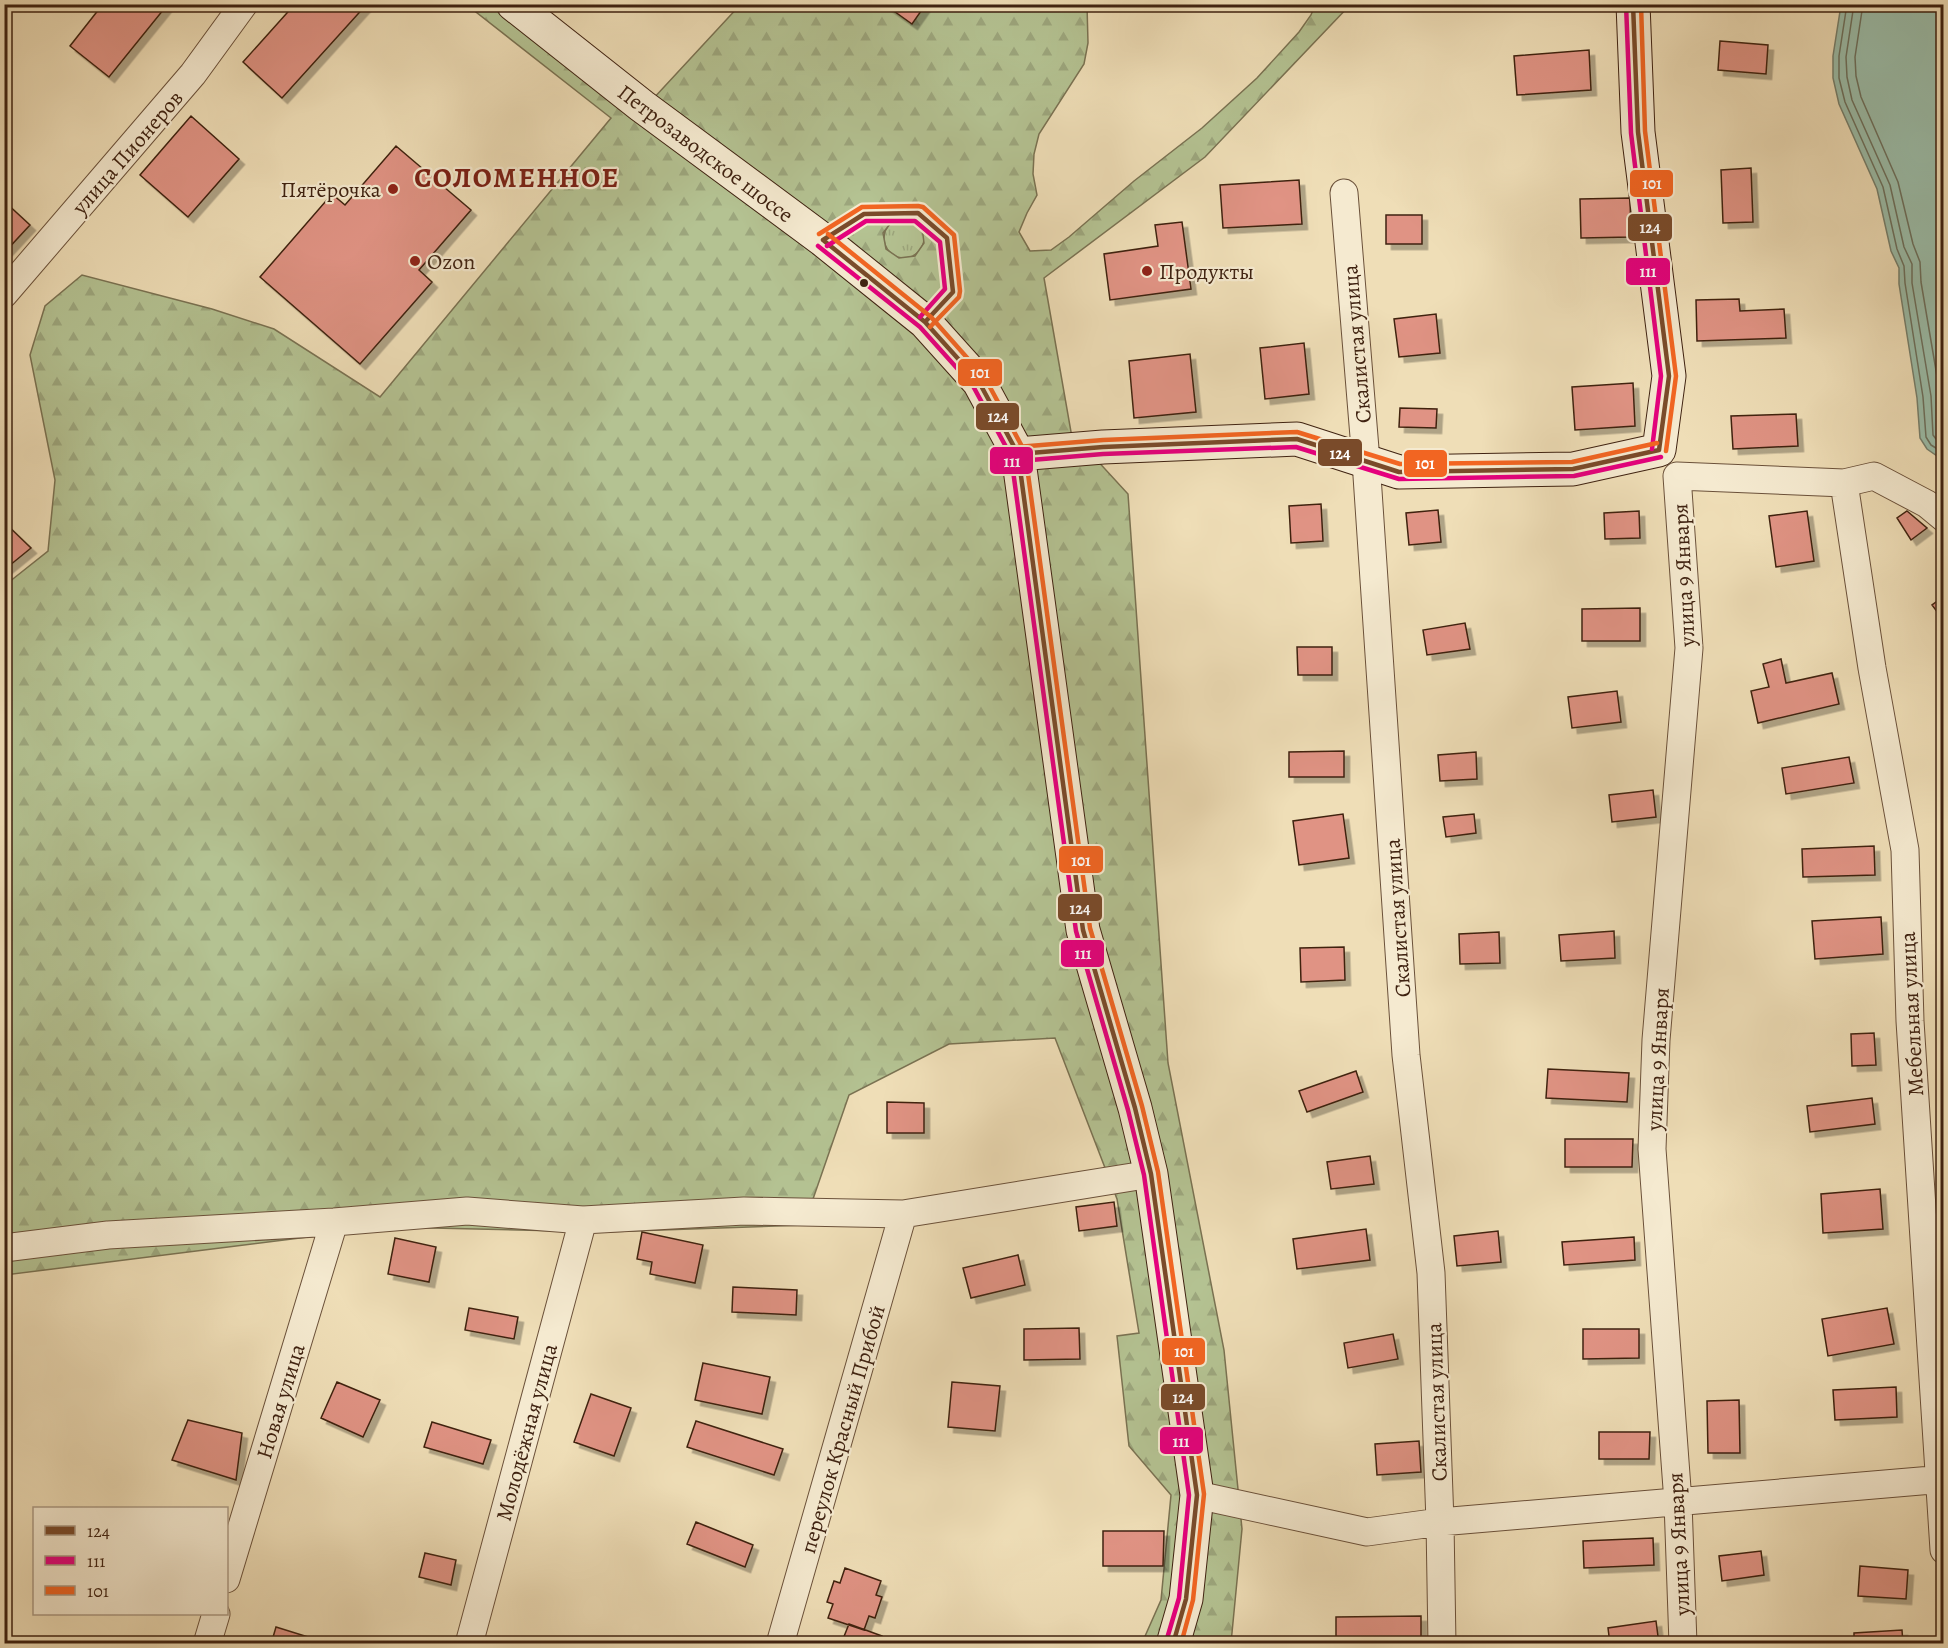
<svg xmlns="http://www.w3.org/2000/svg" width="1948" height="1648" font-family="Alegreya,serif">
<defs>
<pattern id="grass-tufts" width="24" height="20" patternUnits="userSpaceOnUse" patternTransform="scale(1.5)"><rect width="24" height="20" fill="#b4c292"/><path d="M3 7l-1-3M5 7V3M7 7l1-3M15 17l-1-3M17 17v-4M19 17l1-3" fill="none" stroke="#9ca67d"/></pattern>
<pattern id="forest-firs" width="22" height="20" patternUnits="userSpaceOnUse" patternTransform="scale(1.5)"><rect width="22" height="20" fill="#b4c292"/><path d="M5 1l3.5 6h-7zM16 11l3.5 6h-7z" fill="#9ca67d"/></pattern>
<filter id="shadow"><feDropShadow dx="5.5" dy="5.5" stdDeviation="0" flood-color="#0004"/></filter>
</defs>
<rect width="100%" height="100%" fill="#efdeb7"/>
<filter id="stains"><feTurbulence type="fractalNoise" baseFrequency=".00333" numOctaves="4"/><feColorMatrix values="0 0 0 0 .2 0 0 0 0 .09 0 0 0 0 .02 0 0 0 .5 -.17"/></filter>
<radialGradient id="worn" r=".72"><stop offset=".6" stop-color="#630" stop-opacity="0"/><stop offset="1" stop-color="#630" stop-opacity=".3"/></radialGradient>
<!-- grass -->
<path fill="url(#grass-tufts)" stroke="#7a7252" stroke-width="1.5" d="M884 238a20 20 0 1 1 40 0a20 20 0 1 1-40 0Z"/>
<!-- forest -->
<path fill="url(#forest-firs)" stroke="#7a7252" stroke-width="1.5" fill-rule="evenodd" d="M467,5H532L652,100L740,5H1087L1088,43L1084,64L1039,134L1034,154L1033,174L1037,195L1027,213L1019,232L1030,251L1051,250L1069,237L1134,181L1202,128L1257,78L1299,32L1311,15L1315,5H1350L1205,157L1044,278L1071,432L1128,494L1168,1063L1224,1350L1242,1529L1231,1643H1142L1161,1600L1171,1495L1129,1446L1117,1336L1139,1333L1117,1199L1055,1038L949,1044L849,1095L804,1225L603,1232L388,1227L5,1275L4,586L48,551L55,480L30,355L45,306L82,275L212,309L274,329L380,397L611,118ZM909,217L922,227L924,243L915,256L899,258L886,249L883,233L893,220Z"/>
<!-- water -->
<path fill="#9bbda9" stroke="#767f6c" stroke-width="1.5" d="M1841,5H1943V460L1927,449L1920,438L1917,398L1899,284V268L1891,251L1877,189L1839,104L1833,78V56Z"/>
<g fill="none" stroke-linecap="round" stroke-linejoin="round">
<!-- shore -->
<path stroke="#6d705d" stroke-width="1.5" d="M1847,4L1839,56V78L1845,102L1883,187L1897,249L1904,266L1905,283L1923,397L1926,437L1931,445L1944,453
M1854,4L1846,57L1847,77L1852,100L1890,185L1904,247L1912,264V283L1931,396L1933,435L1936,439L1944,445
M1863,4L1855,57L1856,76L1861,97L1898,182L1913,244L1920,262L1921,282L1940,394L1941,424L1944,434"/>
</g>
<!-- building -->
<path fill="#e09384" stroke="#3f2211" stroke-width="1.5" filter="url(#shadow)" d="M103,4H168L109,77L70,46Z
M295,4H367L282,98L243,62Z
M884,4H926L912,24Z
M1720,41L1768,45L1766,74L1718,70Z
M1589,50L1591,90L1517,95L1514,56Z
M191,116L239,159L188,217L140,175Z
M396,146L471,210L419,270L432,282L360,364L260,277L332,194L345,205Z
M1751,168L1753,222L1723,223L1721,170Z
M1299,180L1302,224L1223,228L1220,185Z
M1630,198L1631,237L1581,238L1580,199Z
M4,201L30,225L4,253Z
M1386,215H1422V244H1386Z
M1182,222L1191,289L1110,300L1104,254L1158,246L1155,225Z
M1739,299L1740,311L1784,309L1786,338L1697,341L1696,300Z
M1436,314L1440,353L1399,357L1394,319Z
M1304,343L1309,394L1265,399L1260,348Z
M1190,354L1196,412L1134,418L1129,361Z
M1633,383L1635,426L1575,430L1572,387Z
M1400,408L1437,409L1436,428L1399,427Z
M1796,414L1798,446L1733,449L1731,416Z
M1321,504L1323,541L1291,543L1289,506Z
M1438,510L1441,542L1409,545L1406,513Z
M1639,511L1640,538L1605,539L1604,513Z
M1807,511L1814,561L1776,567L1769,516Z
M1907,511L1927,528L1911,540L1897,518Z
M4,522L31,548L4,570Z
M1943,597L1944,598V621L1932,605Z
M1640,608V641H1582V609Z
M1465,623L1470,649L1427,655L1423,630Z
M1297,647H1332V675H1298Z
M1781,659L1786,683L1832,673L1839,704L1758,723L1751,691L1769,687L1763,664Z
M1617,691L1621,722L1572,728L1568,697Z
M1344,751V777H1289V752Z
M1476,752L1477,779L1440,781L1438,755Z
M1849,757L1854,783L1786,794L1782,768Z
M1653,790L1656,817L1612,822L1609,795Z
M1343,814L1349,858L1299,865L1293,821Z
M1474,814L1476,833L1446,837L1443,817Z
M1874,846L1875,875L1803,877L1802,849Z
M1881,917L1883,954L1815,959L1812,921Z
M1614,931L1615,958L1561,961L1559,935Z
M1499,932L1500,963L1460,964L1459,934Z
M1344,947L1345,980L1301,982L1300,948Z
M1874,1033L1876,1065L1852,1066L1851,1034Z
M1548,1069L1629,1073L1627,1102L1546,1098Z
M1356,1071L1363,1092L1307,1112L1299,1091Z
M1872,1098L1875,1124L1810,1132L1807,1106Z
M887,1102L924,1103V1133H887Z
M1565,1139H1633L1632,1167H1565Z
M1370,1156L1374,1184L1331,1189L1327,1162Z
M1880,1189L1883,1229L1823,1233L1821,1194Z
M1114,1202L1117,1226L1079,1231L1076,1207Z
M1366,1229L1370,1260L1297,1269L1293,1239Z
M1498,1231L1501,1262L1457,1266L1454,1236Z
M642,1232L703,1245L695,1283L650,1274L652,1262L637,1259Z
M1634,1237L1635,1260L1564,1265L1562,1242Z
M395,1238L436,1247L429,1282L388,1274Z
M1018,1255L1025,1285L971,1298L963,1268Z
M733,1287L797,1290L796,1315L732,1312Z
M469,1308L518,1317L514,1339L465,1330Z
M1887,1308L1894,1344L1828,1356L1822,1319Z
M1079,1328L1080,1359L1024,1360V1329Z
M1583,1329H1639V1358L1583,1359Z
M1393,1334L1398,1359L1348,1368L1344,1343Z
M703,1363L770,1377L762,1414L695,1400Z
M337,1382L380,1400L363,1437L321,1418Z
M952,1382L1000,1386L995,1431L948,1427Z
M1896,1387L1897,1417L1835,1420L1833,1390Z
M591,1394L631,1408L614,1456L574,1442Z
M1739,1400L1740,1453H1708L1707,1401Z
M188,1420L242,1433L236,1480L172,1460Z
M696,1421L783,1449L774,1475L687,1447Z
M432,1422L491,1440L483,1464L424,1447Z
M1599,1432H1650L1649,1459H1599Z
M1419,1441L1421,1472L1377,1475L1375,1444Z
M696,1522L753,1545L745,1567L687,1544Z
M1103,1531H1164L1163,1566H1103Z
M1653,1538L1654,1565L1584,1568L1583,1541Z
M1761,1551L1764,1575L1722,1581L1719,1556Z
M425,1553L456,1560L451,1585L419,1577Z
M1860,1566L1908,1570L1906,1599L1858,1596Z
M845,1568L881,1581L876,1595L882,1597L875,1618L869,1616L864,1630L828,1618L833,1604L827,1602L834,1581L840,1583Z
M1421,1616V1644H1336V1617Z
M1656,1621L1659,1644H1610L1608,1628Z
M849,1624L882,1636L879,1644H841Z
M276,1627L321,1641L320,1644H271Z
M1902,1630L1903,1644H1854V1633Z"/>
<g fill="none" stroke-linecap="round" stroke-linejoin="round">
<defs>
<path id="street" d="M1344,193L1366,461L1406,1055L1431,1273L1440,1522L1442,1644
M4,294L193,74L244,4
M1677,476L1689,648L1656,1040L1652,1149L1678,1502L1683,1644
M1677,476L1844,483L1874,476L1927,504L1944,518
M1844,483L1872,668L1905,850L1910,1021L1944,1550
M4,1248L108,1235L334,1222L467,1211L583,1220L744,1211L903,1214L1151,1174
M1197,1495L1367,1532L1440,1522L1944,1479
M226,1579L334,1222
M207,1644L216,1614
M469,1644L583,1220
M780,1644L903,1214"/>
<path id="secondary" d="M513,4L642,106L823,240L925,322L979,382L1018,454L1083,930L1135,1108L1151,1174L1197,1495L1186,1599L1173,1644
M1018,454L1103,447L1297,439L1399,472L1573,469L1659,450L1669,376L1638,132L1633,4"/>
</defs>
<!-- street casing -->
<use href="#street" stroke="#6b513a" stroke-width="29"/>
<!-- secondary casing -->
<use href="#secondary" stroke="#3f2211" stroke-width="35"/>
<!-- street -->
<use href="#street" stroke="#f5ead0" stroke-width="27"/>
<!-- secondary -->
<use href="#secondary" stroke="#f5ead0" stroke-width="33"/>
<defs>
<path id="bus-1" d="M1633,4L1638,132L1669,376L1659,450
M823,240L925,322L979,382L1018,454L1083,930L1135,1108L1151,1174L1197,1495L1186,1599L1173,1644
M823,240L864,214L918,213L947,238L953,292L925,322
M1018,454L1103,447L1297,439L1399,472L1573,469L1659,450"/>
<path id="bus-2" d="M1626,4L1631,133L1661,376L1652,449
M818,246L920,327L973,386L1011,456L1076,931L1128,1110L1144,1175L1189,1495L1179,1598L1166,1642
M827,246L866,221H915L940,242L945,289L920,317
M1019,461L1103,454L1296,447L1399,479L1574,476L1661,457"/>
<path id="bus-3" d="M1641,4L1645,131L1676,376L1666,451
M819,234L862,207L918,206L923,207L954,235L960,291L959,297L930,327
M828,234L931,317L985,378L1025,452L1090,928L1142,1106L1158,1172L1204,1494L1193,1600L1181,1644
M1017,447L1103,440L1297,432L1400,464L1572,462L1657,443"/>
</defs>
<!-- bus-1 casing -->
<use href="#bus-1" stroke="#f5ead0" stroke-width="9"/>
<!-- bus-2 casing -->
<use href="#bus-2" stroke="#f5ead0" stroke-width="9"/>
<!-- bus-3 casing -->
<use href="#bus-3" stroke="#f5ead0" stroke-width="9"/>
<!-- bus-1 -->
<use href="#bus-1" stroke="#7a4b2a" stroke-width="4.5"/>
<!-- bus-2 -->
<use href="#bus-2" stroke="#e5007d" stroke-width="4.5"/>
<!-- bus-3 -->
<use href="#bus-3" stroke="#f26522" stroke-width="4.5"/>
</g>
<!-- markers -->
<g fill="#8f2418" stroke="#f5ead0" stroke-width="2">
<circle cx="393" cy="189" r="6"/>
<circle cx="415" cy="261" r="6"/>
<circle cx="1147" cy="271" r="6"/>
</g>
<circle fill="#3f2211" stroke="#f5ead0" stroke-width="2" cx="864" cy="283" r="5"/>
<g text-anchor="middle" stroke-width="4.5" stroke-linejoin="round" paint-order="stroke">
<!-- street labels -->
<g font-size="22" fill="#3f2211" stroke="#f5ead0">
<text transform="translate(127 152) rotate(-49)" y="8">улица Пионеров</text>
<text transform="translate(706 153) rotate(37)" y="8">Петрозаводское шоссе</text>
<text transform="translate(1356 344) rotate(-95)" y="8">Скалистая улица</text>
<text transform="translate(1683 575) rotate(-93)" y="8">улица 9 Января</text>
<text transform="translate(1397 918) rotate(-94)" y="8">Скалистая улица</text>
<text transform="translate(1911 1014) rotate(-93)" y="8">Мебельная улица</text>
<text transform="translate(1657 1059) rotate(-87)" y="8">улица 9 Января</text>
<text transform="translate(280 1401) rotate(-73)" y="8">Новая улица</text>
<text transform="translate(1436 1402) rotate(-92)" y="8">Скалистая улица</text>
<text transform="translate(842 1429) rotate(-74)" y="8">переулок Красный Прибой</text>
<text transform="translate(526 1432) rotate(-75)" y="8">Молодёжная улица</text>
<text transform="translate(1678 1544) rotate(-93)" y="8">улица 9 Января</text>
</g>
<!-- poi labels -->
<g font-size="22" fill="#3f2211" stroke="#f5ead0" text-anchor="start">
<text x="381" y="197" text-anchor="end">Пятёрочка</text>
<text x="427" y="269">Ozon</text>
<text x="1159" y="279">Продукты</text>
</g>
<!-- district labels -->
<g font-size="28" font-weight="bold" letter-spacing="1.5" fill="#7a1f14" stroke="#f5ead0">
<text x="517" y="187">СОЛОМЕННОЕ</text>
</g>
</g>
<g stroke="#f5ead0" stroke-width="2">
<rect x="1629" y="169" width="45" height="29" rx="6" fill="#f26522"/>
<rect x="1627" y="213" width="46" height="29" rx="6" fill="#7a4b2a"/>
<rect x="1625" y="257" width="46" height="29" rx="6" fill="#e5007d"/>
<rect x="957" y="358" width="46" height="29" rx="6" fill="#f26522"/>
<rect x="975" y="402" width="45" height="29" rx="6" fill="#7a4b2a"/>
<rect x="1317" y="438" width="46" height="29" rx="6" fill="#7a4b2a"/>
<rect x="989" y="446" width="45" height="29" rx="6" fill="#e5007d"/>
<rect x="1403" y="449" width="45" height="29" rx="6" fill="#f26522"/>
<rect x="1058" y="845" width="46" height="29" rx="6" fill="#f26522"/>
<rect x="1057" y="893" width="46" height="29" rx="6" fill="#7a4b2a"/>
<rect x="1060" y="939" width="45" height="29" rx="6" fill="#e5007d"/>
<rect x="1161" y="1337" width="45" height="29" rx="6" fill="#f26522"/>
<rect x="1160" y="1383" width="46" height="28" rx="6" fill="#7a4b2a"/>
<rect x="1159" y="1426" width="45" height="29" rx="6" fill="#e5007d"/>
</g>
<g font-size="16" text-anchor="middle" font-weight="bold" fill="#fff">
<text x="1652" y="189">101</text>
<text x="1650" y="233">124</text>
<text x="1648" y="277">111</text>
<text x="980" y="378">101</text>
<text x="998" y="422">124</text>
<text x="1340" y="459">124</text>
<text x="1012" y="467">111</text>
<text x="1425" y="469">101</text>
<text x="1081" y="866">101</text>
<text x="1080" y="914">124</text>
<text x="1083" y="959">111</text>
<text x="1184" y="1357">101</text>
<text x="1183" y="1403">124</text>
<text x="1181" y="1447">111</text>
</g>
<!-- margin -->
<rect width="1948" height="1648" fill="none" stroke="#efdeb7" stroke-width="24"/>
<rect x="6" y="6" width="1936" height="1636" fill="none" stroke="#3f2211" stroke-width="3"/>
<rect x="12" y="12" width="1924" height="1624" fill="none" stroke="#3f2211" stroke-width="1.5"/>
<!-- legend -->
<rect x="33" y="1507" width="195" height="108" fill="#f5ead0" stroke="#ac9a84" stroke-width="1.5"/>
<rect x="45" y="1526" width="30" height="9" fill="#7a4b2a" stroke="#ac9a84" stroke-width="1.5"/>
<text x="87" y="1537" font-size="18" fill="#3f2211">124</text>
<rect x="45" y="1556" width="30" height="9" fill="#e5007d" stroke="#ac9a84" stroke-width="1.5"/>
<text x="87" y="1567" font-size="18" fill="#3f2211">111</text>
<rect x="45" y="1586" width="30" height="9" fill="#f26522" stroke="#ac9a84" stroke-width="1.5"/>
<text x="87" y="1597" font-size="18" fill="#3f2211">101</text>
<rect width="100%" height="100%" filter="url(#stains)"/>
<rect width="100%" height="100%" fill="url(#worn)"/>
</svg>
